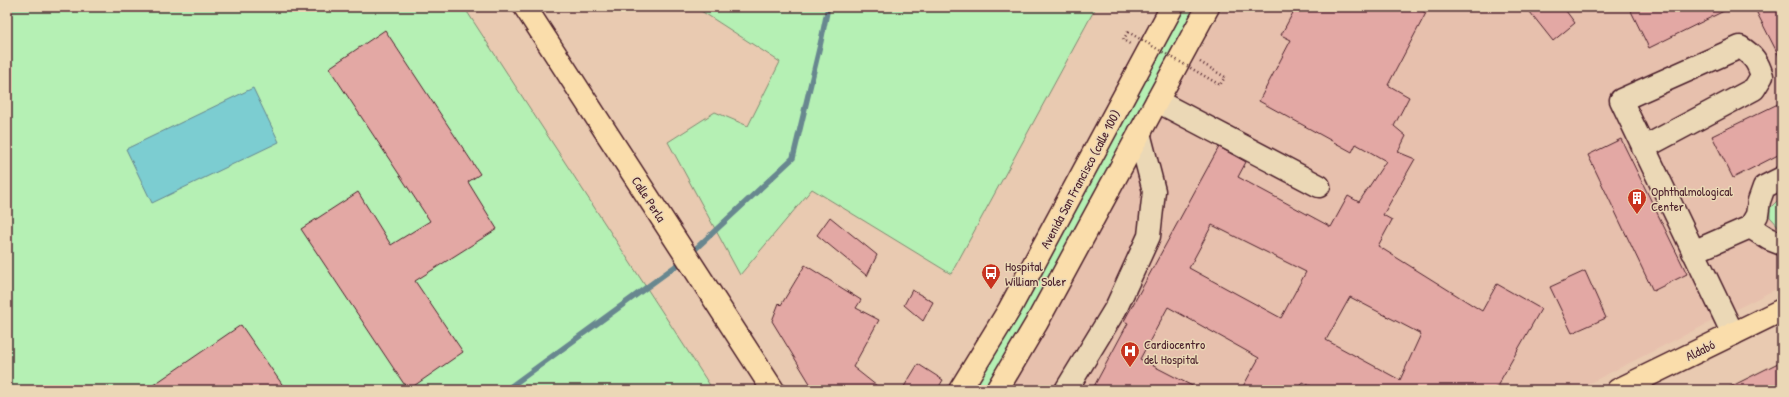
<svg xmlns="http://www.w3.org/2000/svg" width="1789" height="397" font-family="'Patrick Hand',sans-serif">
<rect width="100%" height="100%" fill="#e9cab1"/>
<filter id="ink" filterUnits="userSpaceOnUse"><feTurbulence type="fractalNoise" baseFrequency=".025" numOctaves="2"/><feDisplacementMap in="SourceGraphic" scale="8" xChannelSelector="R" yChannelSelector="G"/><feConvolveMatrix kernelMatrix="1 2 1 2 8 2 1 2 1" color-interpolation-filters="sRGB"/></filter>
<g filter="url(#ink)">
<!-- built -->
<path fill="#e7c0ad" d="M1224,7H1782V286L1576,390H1007Z"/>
<!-- green -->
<path fill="#b5f0b4" stroke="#808870" d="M7,7H464L713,390H7Z
M695,7H1096L951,274L812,189L740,275L668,142L715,112L748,126L780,62Z
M1185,7H1196L1036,301L984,390H972L1025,305Z
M1782,196V230L1770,217V208Z"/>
<!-- water -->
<path fill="#7bcdd1" stroke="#67878f" d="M253,88L279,142L152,203L126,149Z"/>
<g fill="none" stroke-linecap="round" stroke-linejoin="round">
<!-- stream -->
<path stroke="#67878f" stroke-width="5.5" d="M690,254L793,158L821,41L828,7
M506,390L684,260"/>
</g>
<!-- building -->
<path fill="#e3a8a4" stroke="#4a1f2b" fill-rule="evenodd" d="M1296,7H1415L1426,13L1388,85L1409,97L1394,126L1406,136L1398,152L1415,159L1383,215L1392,220L1378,246L1482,311L1497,284L1541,309L1495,390H1318L1303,382L1299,390H1241L1259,358L1168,307L1140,359L1200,390H1092L1128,323L1124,321L1219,147L1246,162L1238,177L1331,227L1348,196L1359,202L1386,161L1356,144L1352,152L1259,101L1291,40L1281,35ZM1212,225L1306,272L1281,318L1189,268ZM1350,297L1421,334L1400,380L1326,340Z
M1526,7H1563L1575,23L1553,41Z
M1629,7H1732L1649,48Z
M1754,7H1782V62Z
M385,30L480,174L468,182L497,229L415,281L463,352L408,390L301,229L358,192L391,245L430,221L329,68Z
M1782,102V153L1733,178L1712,136Z
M1621,139L1687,274L1653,291L1588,155Z
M830,217L877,255L867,276L817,235Z
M805,265L861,300L856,308L879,320L853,367L882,390H814L772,321L779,303L781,305Z
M1585,271L1606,318L1572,333L1550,287Z
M912,290L933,302L923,321L904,305Z
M241,325L286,390H146Z
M1782,361V390H1724Z
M918,364L943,380L937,390H902Z"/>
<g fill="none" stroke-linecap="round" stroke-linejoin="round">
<defs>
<path id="minor" d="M1157,101L1319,186
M1643,148L1754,89L1762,76C1758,62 1753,55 1740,47L1621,100C1658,178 1695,256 1733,334
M1750,227L1769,239L1782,244
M1693,252L1750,227L1757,215L1759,201L1764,187L1782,178
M1066,390L1116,308L1149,236L1154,191L1139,133"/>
<path id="major" d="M525,7L773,390
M1618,390L1782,310"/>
<path id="highway" d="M960,390L1009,310L1172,7
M997,390L1036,324L1208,7"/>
</defs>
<!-- minor casing -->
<use href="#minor" stroke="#4a1f2b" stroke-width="25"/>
<!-- major casing -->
<use href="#major" stroke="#4a1f2b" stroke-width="25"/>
<!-- highway casing -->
<use href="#highway" stroke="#4a1f2b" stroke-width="25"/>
<!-- path -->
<path stroke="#4a1f2b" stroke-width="2.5" stroke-dasharray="1 3" stroke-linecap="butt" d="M1128,32L1123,40L1130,44
M1200,62L1225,77L1220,85"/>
<!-- minor -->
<use href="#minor" stroke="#ebd8b6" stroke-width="22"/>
<!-- major -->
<use href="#major" stroke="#faddab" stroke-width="22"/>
<!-- highway -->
<use href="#highway" stroke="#faddab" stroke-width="22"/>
<!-- path-bridge -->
<path stroke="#4a1f2b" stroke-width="2.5" stroke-dasharray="1 3" stroke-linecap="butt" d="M1128,32L1220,85"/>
</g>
</g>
<!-- icons -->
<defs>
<symbol id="building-pin" viewBox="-11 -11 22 30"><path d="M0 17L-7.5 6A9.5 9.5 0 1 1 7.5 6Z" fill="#c8321e" stroke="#ebd8b6"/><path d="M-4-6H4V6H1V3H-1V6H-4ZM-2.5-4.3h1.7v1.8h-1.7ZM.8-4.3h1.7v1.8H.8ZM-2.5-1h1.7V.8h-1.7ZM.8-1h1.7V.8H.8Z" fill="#fff"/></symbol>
<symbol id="bus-pin" viewBox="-11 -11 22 30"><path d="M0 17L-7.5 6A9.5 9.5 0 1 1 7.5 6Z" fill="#c8321e" stroke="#ebd8b6"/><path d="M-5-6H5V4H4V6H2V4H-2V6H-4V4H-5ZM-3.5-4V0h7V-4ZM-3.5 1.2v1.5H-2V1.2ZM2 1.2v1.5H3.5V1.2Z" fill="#fff"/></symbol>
<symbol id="hospital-pin" viewBox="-11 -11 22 30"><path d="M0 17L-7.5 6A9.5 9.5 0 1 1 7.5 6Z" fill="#c8321e" stroke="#ebd8b6"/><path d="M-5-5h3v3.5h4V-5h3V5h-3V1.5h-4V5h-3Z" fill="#fff"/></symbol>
</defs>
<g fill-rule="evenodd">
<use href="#building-pin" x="1626" y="187" width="22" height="30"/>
<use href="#bus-pin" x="980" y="262" width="22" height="30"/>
<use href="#hospital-pin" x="1119" y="340" width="22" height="30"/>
</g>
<g text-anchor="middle" stroke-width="3" stroke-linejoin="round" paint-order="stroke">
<!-- street labels -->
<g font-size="13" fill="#4a1f2b" stroke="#ebd8b6">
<text transform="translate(1080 179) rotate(-62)" y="5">Avenida San Francisco (calle 100)</text>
<text transform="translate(649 199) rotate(57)" y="5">Calle Perla</text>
<text transform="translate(1700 350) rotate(-26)" y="5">Aldabó</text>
</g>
<!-- poi labels -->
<g font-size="13" fill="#4a1f2b" stroke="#ebd8b6" text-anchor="start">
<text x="1651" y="196">Ophthalmological<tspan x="1651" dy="15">Center</tspan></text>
<text x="1005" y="271">Hospital<tspan x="1005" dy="15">William Soler</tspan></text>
<text x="1144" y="349">Cardiocentro<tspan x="1144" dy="15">del Hospital</tspan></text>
</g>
</g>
<!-- margin -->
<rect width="1789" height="397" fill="none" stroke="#ebd8b6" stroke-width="24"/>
<rect x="12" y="12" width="1765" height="373" fill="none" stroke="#4a1f2b" stroke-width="1.5" filter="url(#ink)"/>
</svg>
